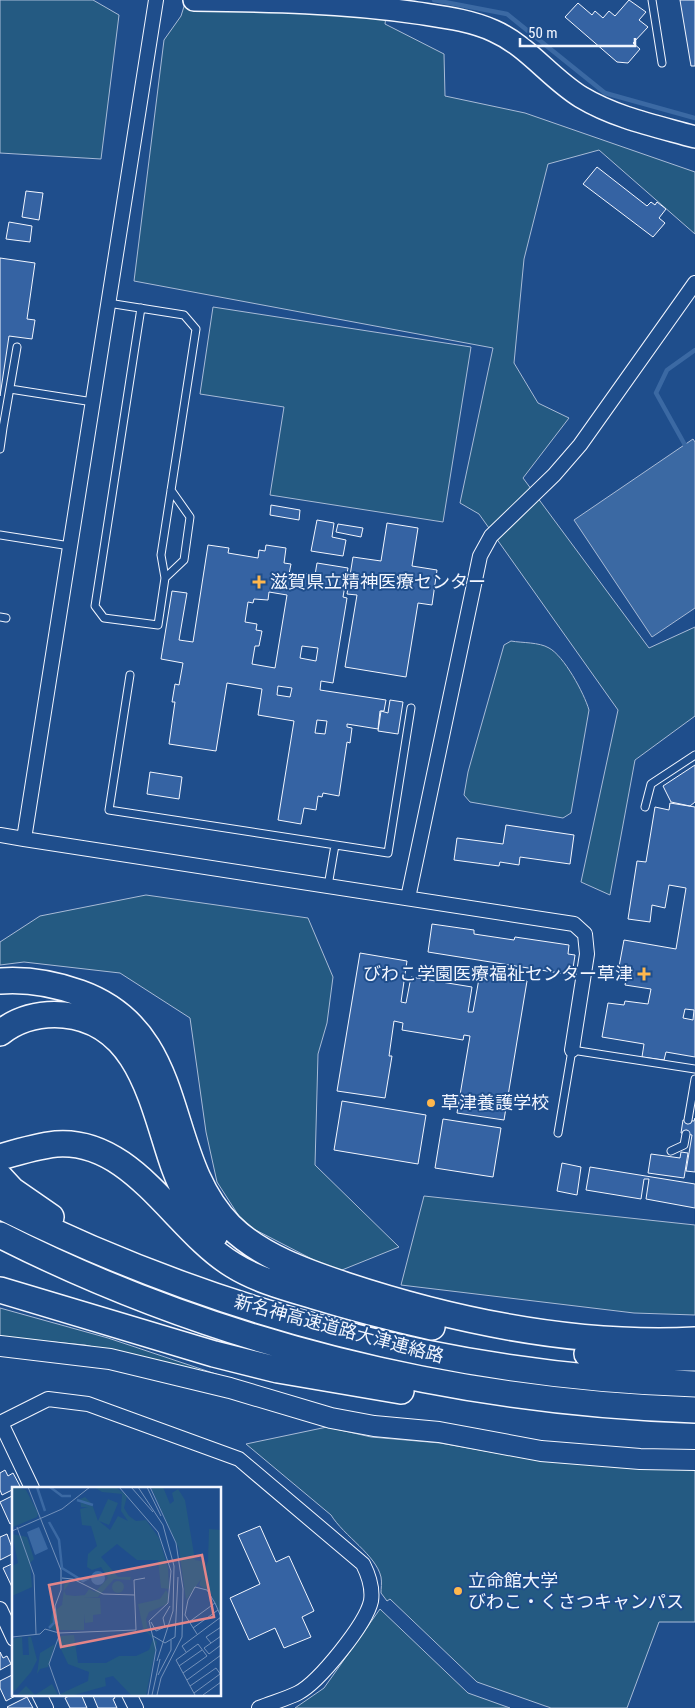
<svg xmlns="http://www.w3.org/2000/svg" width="695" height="1708" font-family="'Roboto Condensed','Noto Sans JP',sans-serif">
<rect width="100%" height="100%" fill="#1f4e8c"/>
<!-- green -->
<path fill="#245a82" stroke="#a8bbd7" d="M0,0H93L119,15L101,159L0,153Z
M186,0H388L385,24L444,54L445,96L525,113L695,172V234L599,150L548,164L524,259L514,363L538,403L569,418L523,478L649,648L695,627V716L635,760L610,895L581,882L618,710L479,514L460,503L493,348L134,281L164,40L181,16Z
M213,307L471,347L443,522L270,495L284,407L200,394Z
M511,641C522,643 539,642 549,648C564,656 584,693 589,710L571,813L563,818L470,802L464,795L468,772L504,645Z
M146,895L308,918L333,977L327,1023L318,1054L315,1165L399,1247L337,1272L244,1224L217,1182L206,1132L190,1018L120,973L24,962L0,965V942L40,916Z
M424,1196L695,1225V1315L634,1313L401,1285Z
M0,1308L108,1338L228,1378L85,1345L0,1337Z
M327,1427L371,1437L440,1443L542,1461L695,1470V1622H659L627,1708H551L477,1682L390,1599L387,1601L381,1593C381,1589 382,1582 381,1577C376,1555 344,1536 331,1515L246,1444Z
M380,1609L468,1693L510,1708H295L324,1688Z"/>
<!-- water -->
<path fill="#3b69a3" stroke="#a8bbd7" d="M693,439L695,442V608L652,637L574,520Z"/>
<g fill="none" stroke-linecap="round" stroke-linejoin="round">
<!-- stream -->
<path stroke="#3b69a3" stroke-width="4.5" d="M434,0L507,14L605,93L695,118
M685,445L656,393L667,370L695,350"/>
</g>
<!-- building -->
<path fill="#3563a3" stroke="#f2f6ff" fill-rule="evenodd" d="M629,0L646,12L639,20L648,27L633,43L640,49L628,63L617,62L565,17L578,3L592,15L595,11L603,18L609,11L615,16Z
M680,0H695V66H691Z
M597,167L647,206L651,202L655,205L657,202L666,209L659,218L665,223L653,237L583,184Z
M26,191L43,193L39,220L22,217Z
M9,222L32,226L30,242L6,239Z
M0,258L35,263L27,319L35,320L32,339L9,336L0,396Z
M271,505L300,510L299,520L270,515Z
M317,520L334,523L332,537L346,540L343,556L311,551Z
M387,523L418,528L412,566L437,570L432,605L418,603L406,677L345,667L357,595L347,594L353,557L381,561Z
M338,524L363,528L361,537L336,532Z
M208,545L229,548L228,553L258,558L259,550L265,551L266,545L286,548L284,563L291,564L289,574L299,576L300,573L315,575L317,563L348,568L343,597L347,598L333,683L321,681L320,690L386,700L384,711H380L378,729L347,724V727L352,728L350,743L347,742L339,796L323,793L322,797L318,796L316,810L304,808L301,824L278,820L294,721L258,715L262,689L227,683L216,751L169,744L175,702H172L175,684L179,685L183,663L161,659L172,591L187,593L179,640L193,642ZM269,592L287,595L275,668L252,664L255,646H259L262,631L256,630L257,624L245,622L248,602L253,603L254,599L268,600ZM302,646L318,648L316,661L300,658ZM278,686L292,688L290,697L277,695ZM317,720L327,721L325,734L315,733Z
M390,700L403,702L398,734L378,731L381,711L388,713Z
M695,765V802L690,806L671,802L663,786Z
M150,772L182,777L179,799L147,794Z
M670,803L695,807V1057L666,1052L664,1060L642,1057L644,1044L602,1037L608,1003L624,1005L625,1001L648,1004L651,989L625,985L627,974L618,972L624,940L676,949L686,888L669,885L665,908L652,905L650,922L628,919L637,861L646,862L655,807L669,810ZM685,1009L694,1010L693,1020L683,1018Z
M506,825L574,835L570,864L520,857L519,865L500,862L499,866L454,860L457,838L503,844Z
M432,924L474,930V934L514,940L515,937L569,945L568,954L575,955L572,975L428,952Z
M360,953L407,961L401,1002L406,1003L411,977L472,987L468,1012H473L480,973L527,981L504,1120L457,1113L470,1036L464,1035L463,1040L402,1030L403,1023L394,1021L389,1056H392L385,1098L337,1091Z
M342,1101L426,1115L418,1164L334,1150Z
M695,1118V1172L686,1171L692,1135L681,1133L683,1120L694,1121Z
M443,1119L501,1128L493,1177L435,1168Z
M681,1152L688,1153L684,1178L648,1173L651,1154L680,1158Z
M562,1163L581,1167L577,1195L557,1191Z
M590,1167L695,1184V1208L646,1199L649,1179H644L641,1199L586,1190Z
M5,1470L8,1476L13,1473L20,1486L2,1495L0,1490V1473Z
M14,1495V1522L10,1524L0,1502Z
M260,1526L276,1562L289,1556L314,1611L302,1617L311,1637L284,1648L275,1628L249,1640L230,1598L260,1584L238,1535Z
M7,1534L14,1553L0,1560V1537Z
M14,1563V1586L12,1587L3,1568Z
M0,1652L3,1658L7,1656L11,1664L0,1670Z
M12,1675L14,1694H19L6,1701L0,1688V1681Z
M73,1694H81L87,1708H70L65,1698Z
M97,1694H113L115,1698L113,1699L117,1708H98L93,1696Z
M27,1697L33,1708H8L7,1707Z"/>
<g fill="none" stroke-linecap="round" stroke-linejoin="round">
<defs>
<path id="lane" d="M652,0L662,63
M108,303L184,315L196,329L161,555L165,578L158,625L104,618L95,606L141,308
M10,389L93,402
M3,428L17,347
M0,449L3,428H0
M0,535L70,546
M165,578L184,560L190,517L171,490
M0,617L6,618
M130,675L109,810L388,853L411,708
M645,807L651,784L695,755
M328,886L335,845
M688,1120L695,1079
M558,1133L572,1050L695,1069
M671,1151L684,1145L686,1134"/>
<path id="street" d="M156,0L24,839L574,924L585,934L587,954L572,1050
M0,835L24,839
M408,898L480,556L491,536L554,475L580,445L695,283
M0,1423L48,1399L88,1404L239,1459L363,1564C369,1576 373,1588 371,1601C366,1624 319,1682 298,1693C286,1699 271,1703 259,1708
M1,1423L32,1488
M0,1609L14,1639
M39,1694L46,1708
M129,1694L136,1708"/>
<path id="secondary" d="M0,1346L110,1359L230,1388L331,1418L374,1426L439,1432L541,1451L640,1459L695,1460"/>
<path id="primary" d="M194,0C269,1 342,2 417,13C443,17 470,20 494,31C528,46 550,78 581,97C616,118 656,126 695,137"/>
<path id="highway" d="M0,981C27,979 55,984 80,993C191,1033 160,1156 230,1226C260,1256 306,1272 345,1285C457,1322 576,1346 695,1340
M0,1033C19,1018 40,1013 64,1015C141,1022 153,1108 174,1167C183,1192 197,1215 215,1235
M4,1156C21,1151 38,1146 56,1144C133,1138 175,1230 233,1265C257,1280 287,1288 314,1296C353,1308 392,1318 432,1327
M0,1177L12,1190L51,1217
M0,1206C216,1314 454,1377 695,1384
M0,1235C215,1344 454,1402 695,1410
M0,1290L214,1354L278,1370L401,1391
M587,1354L623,1358H695"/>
</defs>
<!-- lane casing -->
<use href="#lane" stroke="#f2f6ff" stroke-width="9"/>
<!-- street casing -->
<use href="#street" stroke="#f2f6ff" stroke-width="16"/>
<!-- secondary casing -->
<use href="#secondary" stroke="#f2f6ff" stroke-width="22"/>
<!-- primary casing -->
<use href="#primary" stroke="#f2f6ff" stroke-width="24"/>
<!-- highway casing -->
<use href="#highway" stroke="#f2f6ff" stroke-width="28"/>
<!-- lane -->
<use href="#lane" stroke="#1f4e8c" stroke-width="7"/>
<!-- street -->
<use href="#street" stroke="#1f4e8c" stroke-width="14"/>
<!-- secondary -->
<use href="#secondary" stroke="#1f4e8c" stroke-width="20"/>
<!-- primary -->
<use href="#primary" stroke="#1f4e8c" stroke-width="21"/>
<!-- highway -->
<use href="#highway" stroke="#1f4e8c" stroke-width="25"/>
</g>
<!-- markers -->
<g fill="#ffb74d" stroke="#1f4e8c" stroke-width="2">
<path d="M256.5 574.5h5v5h5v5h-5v5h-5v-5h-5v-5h5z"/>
<path d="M641.5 966.5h5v5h5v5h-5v5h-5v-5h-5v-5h5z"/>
<circle cx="431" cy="1103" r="5"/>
<circle cx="458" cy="1591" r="5"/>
</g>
<g text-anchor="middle" stroke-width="4" stroke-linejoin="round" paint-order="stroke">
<!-- poi labels -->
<g font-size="18" fill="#f2f6ff" stroke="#1f4e8c" text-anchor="start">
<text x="270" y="588">滋賀県立精神医療センター</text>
<text x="633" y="980" text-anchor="end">びわこ学園医療福祉センター草津</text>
<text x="441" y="1109">草津養護学校</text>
<text x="468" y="1587">立命館大学<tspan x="468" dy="21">びわこ・くさつキャンパス</tspan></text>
</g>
<!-- street labels -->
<g font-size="18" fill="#f2f6ff" stroke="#1f4e8c">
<text transform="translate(339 1329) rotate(15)" y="6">新名神高速道路大津連絡路</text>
</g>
</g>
<!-- overview -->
<g transform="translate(12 1487)">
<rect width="209" height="209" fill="#1f4e8c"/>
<path d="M3,0L14,3L26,26L25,30L1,40L0,2ZM82,0L105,1L115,9L112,21L117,29L124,34L134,33L147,51L156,81L157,102L149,101L146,73H125L105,57L89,70L106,90H119L118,93L102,92L86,110H72L88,111L89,127L81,128V135L73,136L72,127V143H42L37,140L40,126L50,118L53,93H59L52,104L54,108L63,109L73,108L77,102L83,105L96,91L89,80L80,83L75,80L76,67L85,59L79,39L70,38L68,22L76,20H69L68,12L73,10L80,17L86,34L96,12L106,16L97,38L87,34L98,43L106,29L116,34L109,24L110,7L90,5ZM139,0H151L158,17L162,14L160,6L166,2L173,13L183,73L194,75L192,88L174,113L167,62ZM197,42L209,43V129L198,105L187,98L196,74ZM0,47L15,50L22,72L18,76L20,100L0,109V79L6,76ZM100 100a6 6 0 1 1 12 0a6 6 0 1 1-12 0ZM154,103L157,108L155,117L137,125L134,132L136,144L145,155L134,208H119L101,189L93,191L94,199L62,208H5L14,199L23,208L40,197L46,208L76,194L77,185L56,177L46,156L49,149L62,148L66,176H94L107,169H124L137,163L141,152L131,141L126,117L148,112ZM10,150L11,168H17L16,150H19L25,173L19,185L0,207V152ZM43,157L36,180L28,182L25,187L28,166Z" fill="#245a82"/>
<path d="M27,40L36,62L23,68L15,45ZM79 91a7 7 0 1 1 14 0a7 7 0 1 1-14 0Z" fill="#3b69a3"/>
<path fill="none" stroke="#3b69a3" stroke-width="2.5" d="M25,0L33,24M38,0L50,9H59M65,13L81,18M37,35L47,53L50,81L71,94L77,91M37,141L42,136V123"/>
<path fill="none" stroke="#7391ba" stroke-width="1" d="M16,0L49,83V103L43,119L47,149L37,177L48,208M107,0L146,45L159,84L156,116L137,134L144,163L136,208M119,0L141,25M126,0L151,38L162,79L161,124L145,174M135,0L149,29M138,0L164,56L171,102L170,150L149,191L145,208M5,40L22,88L24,147M0,44L50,22L78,0M50,91L61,92L91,107L123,108M139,135L144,144L155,139M177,135L203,116L209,130M153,140L151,131L158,119M181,141L206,123M185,147L173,128L176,113L183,100L195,103L203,116M141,149L153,156L163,150L166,90M209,149L192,161L197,167L209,158M0,150L28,147L33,142L47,146L124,143L122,93L133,91M199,156L194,150L209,140M174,165L170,159L209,130M167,179L190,163M171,186L195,169L186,157L164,173L178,199L183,208M146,188L159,163V153M175,193L209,168M178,199L204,181L209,188M182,206L208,187M140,208L148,172M191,208L209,195"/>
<path fill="#e38589" fill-opacity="0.15" stroke="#e38589" stroke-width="2.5" d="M190,68L202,130L49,160L37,98Z"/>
<rect width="209" height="209" fill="none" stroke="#f2f6ff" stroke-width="2.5"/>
</g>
<!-- scale -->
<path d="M520 38v8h115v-8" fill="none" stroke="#f2f6ff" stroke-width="2.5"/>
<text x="528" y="38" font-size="15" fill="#f2f6ff" stroke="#1f4e8c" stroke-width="4" paint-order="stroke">50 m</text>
</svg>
